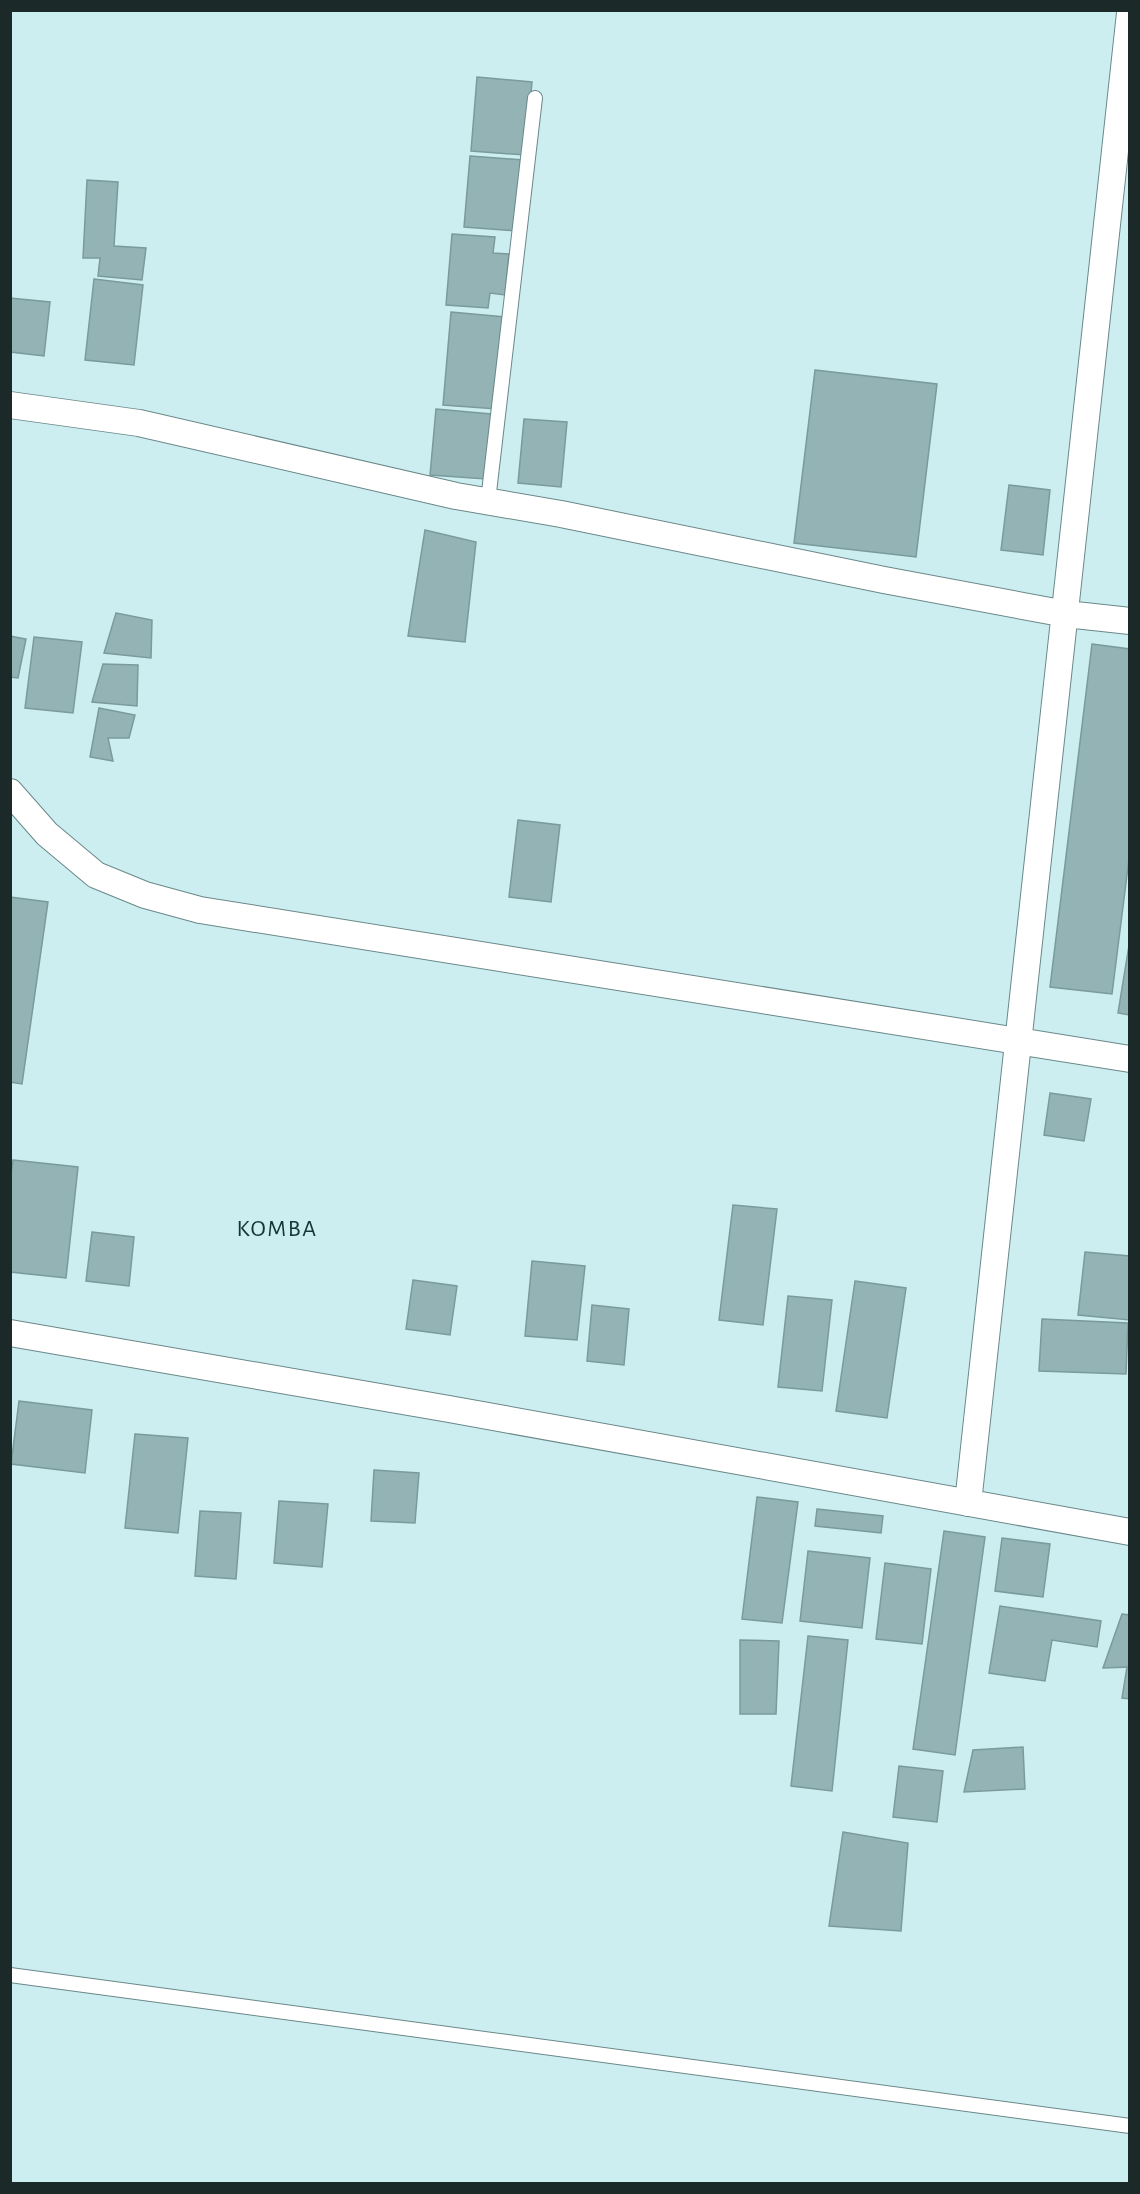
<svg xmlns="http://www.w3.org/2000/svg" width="1140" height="2194" font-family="'Alegreya Sans',sans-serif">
<rect width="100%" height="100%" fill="#cdeef0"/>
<!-- building -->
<path fill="#93b3b4" stroke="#7b9a9b" stroke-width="1.5" d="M477,77L532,82L525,155L471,151Z
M470,156L523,160L517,231L464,227Z
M87,180L118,182L114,246L146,248L142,280L98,276L100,258H83Z
M452,234L495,237L493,253L509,254L505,295L490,293L488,308L446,305Z
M94,279L143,285L134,365L85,360Z
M10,298L50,302L44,356L10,352Z
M451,312L505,317L497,409L443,405Z
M815,370L937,384L916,557L794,543Z
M436,409L491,414L486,479L430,475Z
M524,419L567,422L561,487L518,483Z
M1009,485L1050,490L1043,555L1001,550Z
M425,530L476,542L465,642L408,636Z
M116,613L152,620L151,658L104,653Z
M10,636L26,639L18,678L10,677Z
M34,637L82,642L73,713L25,708Z
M1092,644L1130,649V851L1112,994L1050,987Z
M103,664L138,665L137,706L92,702Z
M99,708L135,715L129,738H108L113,761L90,757Z
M518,820L560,825L551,902L509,897Z
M10,897L48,902L22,1084L10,1082Z
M1130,939V1015L1118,1013Z
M1050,1093L1091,1099L1084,1141L1044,1135Z
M13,1160L78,1167L66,1278L10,1272V1181Z
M733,1205L777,1209L763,1325L719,1320Z
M92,1232L134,1237L129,1286L86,1281Z
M1085,1252L1130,1256V1320L1078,1315Z
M532,1261L585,1266L577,1340L525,1336Z
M413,1280L457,1286L450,1335L406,1329Z
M855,1281L906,1288L887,1418L836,1411Z
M788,1296L832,1300L822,1391L778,1387Z
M592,1305L629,1309L624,1365L587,1361Z
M1042,1319L1128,1323L1126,1374L1039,1371Z
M19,1401L92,1410L85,1473L11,1464Z
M135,1434L188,1438L178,1533L125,1528Z
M374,1470L419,1473L415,1523L371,1521Z
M757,1497L798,1502L782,1623L742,1619Z
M279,1501L328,1504L322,1567L274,1563Z
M817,1509L883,1516L881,1533L815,1526Z
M200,1511L241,1513L236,1579L195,1576Z
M944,1531L985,1537L955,1755L913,1749Z
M1002,1538L1050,1544L1043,1597L995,1591Z
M808,1551L870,1558L862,1628L800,1621Z
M885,1563L931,1569L922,1644L876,1639Z
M1000,1606L1101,1621L1097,1647L1052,1640L1045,1681L989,1673Z
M1122,1614L1130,1615V1667L1103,1668Z
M808,1636L848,1640L832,1791L791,1786Z
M740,1640L779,1641L776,1714H740Z
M1127,1667H1130V1699L1122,1698Z
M1023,1747L1025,1789L964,1792L973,1750Z
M899,1766L943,1771L937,1822L893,1817Z
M843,1832L908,1843L901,1931L829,1926Z"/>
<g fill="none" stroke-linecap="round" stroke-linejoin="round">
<defs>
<path id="service" d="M488,501L535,98
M10,1975L1130,2126"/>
<path id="minor" d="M10,405L139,423L456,496L561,514L884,580L1066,614L1130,621
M10,792L47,834L96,875L145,895L200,910L1130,1059
M10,1333L449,1409L1130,1532
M968,1503C1020,1006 1078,510 1130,13"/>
</defs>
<!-- service casing -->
<use href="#service" stroke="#6a8889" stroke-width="16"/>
<!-- minor casing -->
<use href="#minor" stroke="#6a8889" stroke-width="28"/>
<!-- service -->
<use href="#service" stroke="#fff" stroke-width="14"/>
<!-- minor -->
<use href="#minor" stroke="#fff" stroke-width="26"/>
</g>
<g text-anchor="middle" stroke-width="4.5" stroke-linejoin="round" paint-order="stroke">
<!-- quarter labels -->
<g font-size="24" letter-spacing="1.5" fill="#183536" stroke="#cdeef0">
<text x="277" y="1236">KOMBA</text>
</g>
</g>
<!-- border -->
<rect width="1140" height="2194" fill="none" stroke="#1c2929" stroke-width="24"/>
</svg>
